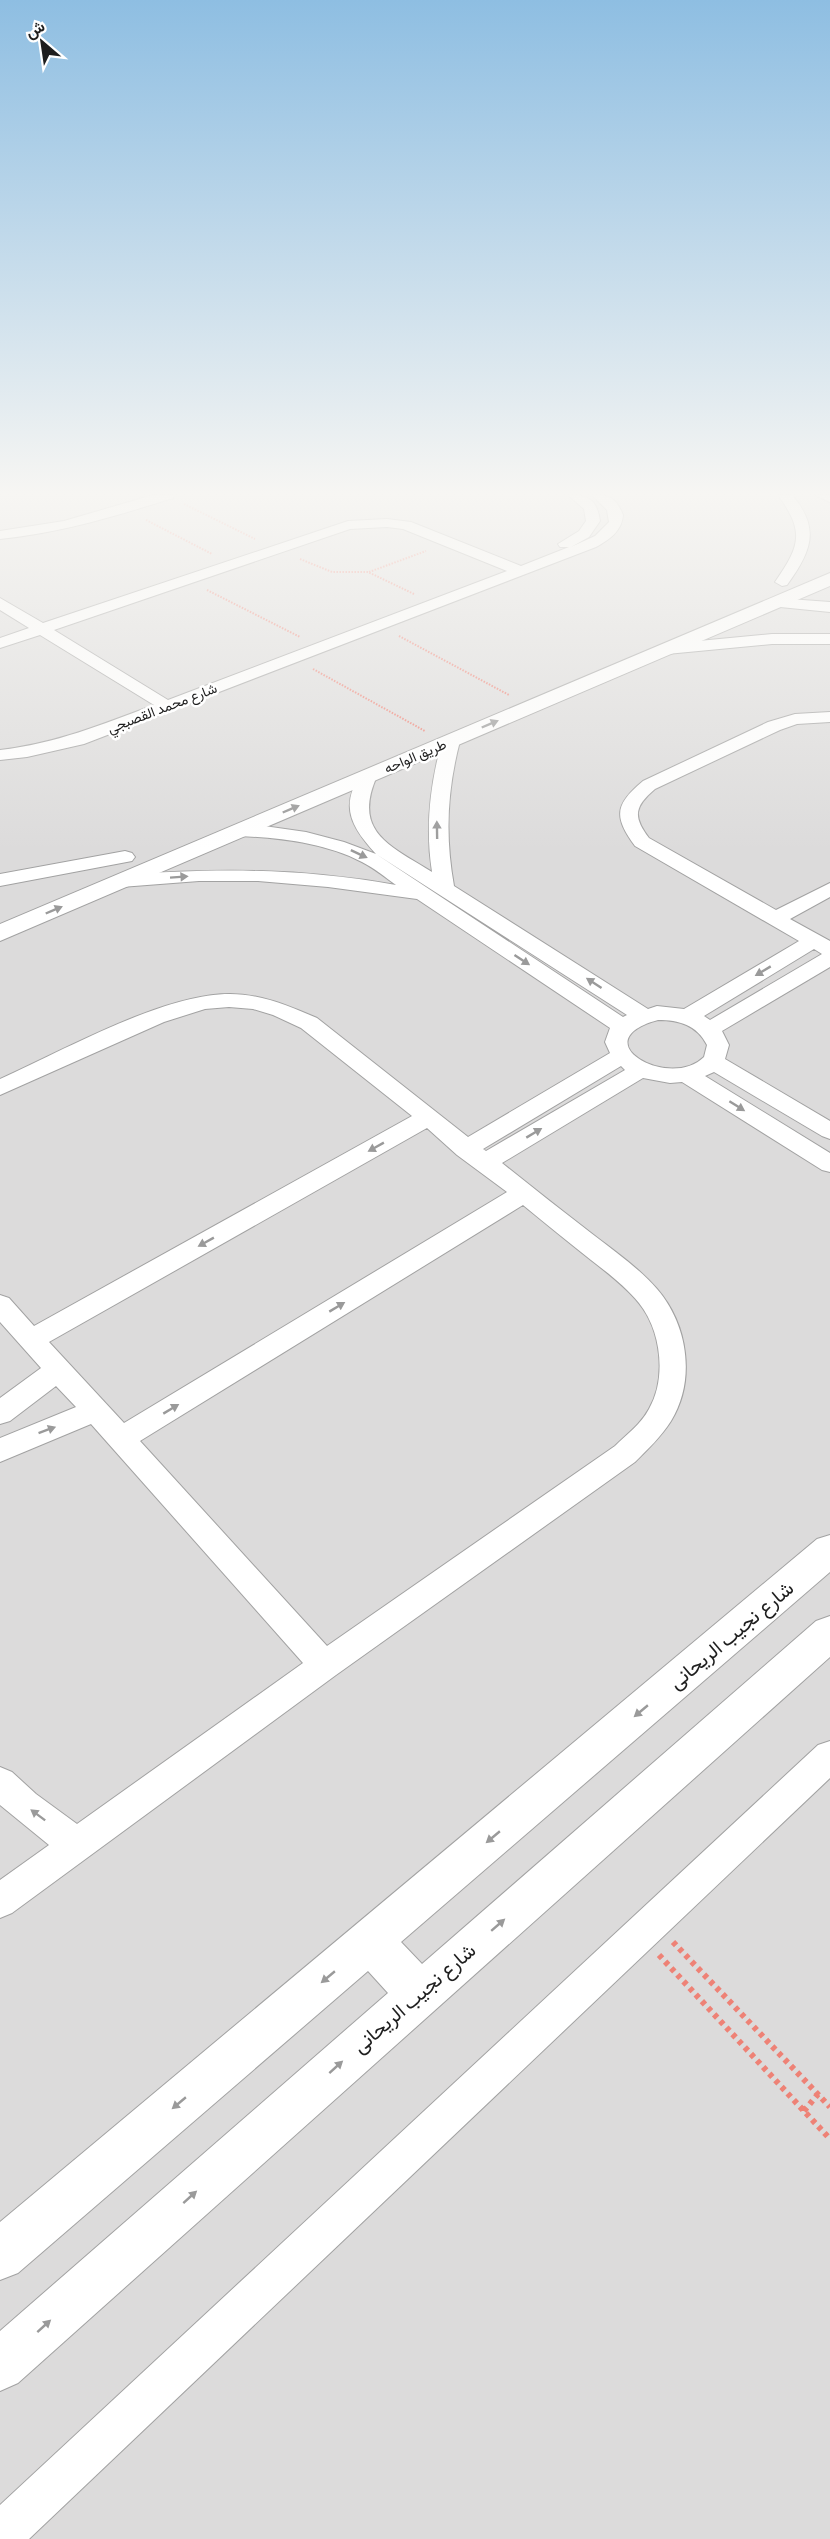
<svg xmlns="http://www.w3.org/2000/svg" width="830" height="2539" font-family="'Source Sans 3',Vazirmatn,sans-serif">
<rect width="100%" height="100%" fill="#eeebe5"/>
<!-- residential -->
<path fill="#dcdbdb" d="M0,495H830V2539H0Z"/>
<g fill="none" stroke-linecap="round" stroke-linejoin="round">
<defs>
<path id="minor" d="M153,495H175L173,498C116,516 60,533 0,539V531L64,521Z
M568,495C589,495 597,500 600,521L589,537L571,547L595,536L609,522L607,510L592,495C610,495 616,498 623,515C622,531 609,540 596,547L84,744L27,757L0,760V750C55,744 103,724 154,705L40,635L0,648V638L29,628L0,610V598L43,623L348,521L387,519L411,522L521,566L569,547H560L558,544L579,531L586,521L584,509ZM387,527L403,529L507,571L168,700L54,630L350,529Z
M778,495H792C821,529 811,552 787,585L782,586L775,582C800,546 805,532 778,495Z
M815,495H830V502Z
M775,598L830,602V612L770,606L767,603Z
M772,634H830V644H772L667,654L659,649L667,644Z
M830,712V722L797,724L780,730L655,789C635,806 632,816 649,838L776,910L830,883V897L790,919L830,941V967L722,1031L729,1045L725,1059L830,1121V1139L822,1136L714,1072L705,1076L830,1153V1172L822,1170L682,1082L670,1083L643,1078L502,1163C532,1187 561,1210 591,1233C614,1251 639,1268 657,1289C688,1325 696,1380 671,1421C661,1437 648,1449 635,1462L336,1675L12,1913L0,1918V1880L49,1845L0,1805V1767L12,1772L36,1794L77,1824L303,1663L91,1424L0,1462V1438L76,1407L56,1386L10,1421L0,1424V1398L41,1368L0,1322V1295L9,1298L34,1326L412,1116L301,1028L273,1015L253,1009L229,1007L205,1009L164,1022L0,1095V1079C63,1051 162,994 230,994C261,994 289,1006 317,1018L468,1137L610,1053L605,1042L610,1028L417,899L328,887L258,881H199L121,887L114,885L111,881L114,877L121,875C219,868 299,868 396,885C385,877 374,868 362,862C325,843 281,838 240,836L233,834L231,830L233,826L257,825L306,832L344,842L376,854L623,1017L627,1015L376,854C351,827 339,806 362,772H374L377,776C352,832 390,846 432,872C425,827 430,785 442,741L445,737H457L460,741C447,791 445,836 454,886L648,1009L657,1006L684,1009L799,941L635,846C614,817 614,805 643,781L768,722L795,714ZM814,949L822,954L710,1020L704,1016ZM658,1020C679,1020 697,1025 707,1045L704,1057C670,1091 581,1041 658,1020ZM621,1066L625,1070L486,1151L483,1149ZM427,1128L457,1155L507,1192L124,1423L49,1342ZM523,1205C545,1223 568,1242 591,1260C608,1273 626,1287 639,1303C661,1330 667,1378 649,1409C641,1424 627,1434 615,1446L327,1646L140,1441Z
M125,851L132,853L135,857L132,861L0,886V874Z
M830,1741V1778L29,2539H0V2505L818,1745Z"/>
<path id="tertiary" d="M830,573V586L0,941V924Z
M830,1535V1572L401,1942L422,1964L816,1621L830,1616V1657L18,2383L0,2391V2331L388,1993L368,1971L18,2273L0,2280V2222L817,1539Z"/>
</defs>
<!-- minor casing -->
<use href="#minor" stroke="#a2a2a2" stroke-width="2"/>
<!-- tertiary casing -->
<use href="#tertiary" stroke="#a2a2a2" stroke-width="2"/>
<!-- path-far1 -->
<path stroke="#ee8276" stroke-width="2" stroke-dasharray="1.5 1.5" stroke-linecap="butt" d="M184,504L255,539
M146,520L212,554
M300,559L332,572H368L414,594
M369,572L426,551
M207,590L300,637
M399,636L509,695
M313,669L425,731"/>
<!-- path -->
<path stroke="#ee8276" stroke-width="6" stroke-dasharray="4.5 4.5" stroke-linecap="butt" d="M673,1942L830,2107
M659,1955L830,2139
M804,2111L818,2094"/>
<!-- minor -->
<use href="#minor" fill="#fff" fill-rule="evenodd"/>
<!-- tertiary -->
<use href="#tertiary" fill="#fff" fill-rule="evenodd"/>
</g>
<!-- one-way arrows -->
<defs><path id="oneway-solid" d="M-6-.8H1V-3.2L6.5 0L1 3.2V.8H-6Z" transform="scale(1.5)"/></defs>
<g fill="#9a9a9a">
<use href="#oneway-solid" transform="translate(490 724) rotate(-23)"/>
<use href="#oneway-solid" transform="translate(291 809) rotate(-23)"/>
<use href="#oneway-solid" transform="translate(437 830) rotate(-91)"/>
<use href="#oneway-solid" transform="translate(359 854) rotate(25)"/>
<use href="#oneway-solid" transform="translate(179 877) rotate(-4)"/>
<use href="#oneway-solid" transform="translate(54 910) rotate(-23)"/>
<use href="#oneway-solid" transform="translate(522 960) rotate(33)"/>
<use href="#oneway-solid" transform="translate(763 971) rotate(149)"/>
<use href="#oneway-solid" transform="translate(594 983) rotate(-147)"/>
<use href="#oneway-solid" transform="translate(737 1106) rotate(32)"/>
<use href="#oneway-solid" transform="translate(534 1133) rotate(-31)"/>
<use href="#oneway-solid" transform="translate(376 1147) rotate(151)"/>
<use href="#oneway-solid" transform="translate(206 1242) rotate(151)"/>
<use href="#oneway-solid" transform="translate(337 1307) rotate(-31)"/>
<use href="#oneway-solid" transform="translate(171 1409) rotate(-31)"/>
<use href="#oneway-solid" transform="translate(47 1430) rotate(-20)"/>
<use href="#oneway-solid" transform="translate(641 1711) rotate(140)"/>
<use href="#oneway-solid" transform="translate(38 1815) rotate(-143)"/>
<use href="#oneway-solid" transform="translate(493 1837) rotate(140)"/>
<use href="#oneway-solid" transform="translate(498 1925) rotate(-41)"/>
<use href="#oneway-solid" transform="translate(328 1977) rotate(140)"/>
<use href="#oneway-solid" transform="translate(336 2067) rotate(-42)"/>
<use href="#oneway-solid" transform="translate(179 2103) rotate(140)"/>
<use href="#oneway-solid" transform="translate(190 2197) rotate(-42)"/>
<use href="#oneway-solid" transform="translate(44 2326) rotate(-42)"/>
</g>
<!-- sky -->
<linearGradient id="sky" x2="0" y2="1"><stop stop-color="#8ebee2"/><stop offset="0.58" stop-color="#f7f6f3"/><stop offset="1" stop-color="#f7f6f3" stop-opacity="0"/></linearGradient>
<rect width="830" height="851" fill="url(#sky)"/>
<g text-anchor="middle" stroke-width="5" stroke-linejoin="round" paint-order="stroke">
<!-- far-street labels -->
<g font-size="14" fill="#1e1e1e" stroke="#fff">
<text transform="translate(162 708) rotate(-21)" y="5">شارع محمد القصبجي</text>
<text transform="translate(415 756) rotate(-23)" y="5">طريق الواحه</text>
</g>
<!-- near-street labels -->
<g font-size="20" fill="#1e1e1e" stroke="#fff">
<text transform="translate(731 1635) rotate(-40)" y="7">شارع نجيب الريحانى</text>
<text transform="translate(414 1998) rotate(-41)" y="7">شارع نجيب الريحانى</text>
</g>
</g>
<!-- north arrow -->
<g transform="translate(42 42) rotate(331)" stroke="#ffffff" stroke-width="4.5" paint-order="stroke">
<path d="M0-4.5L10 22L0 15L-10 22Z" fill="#1e1e1e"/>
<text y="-9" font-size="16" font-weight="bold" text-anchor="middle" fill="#1e1e1e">ش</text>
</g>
</svg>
